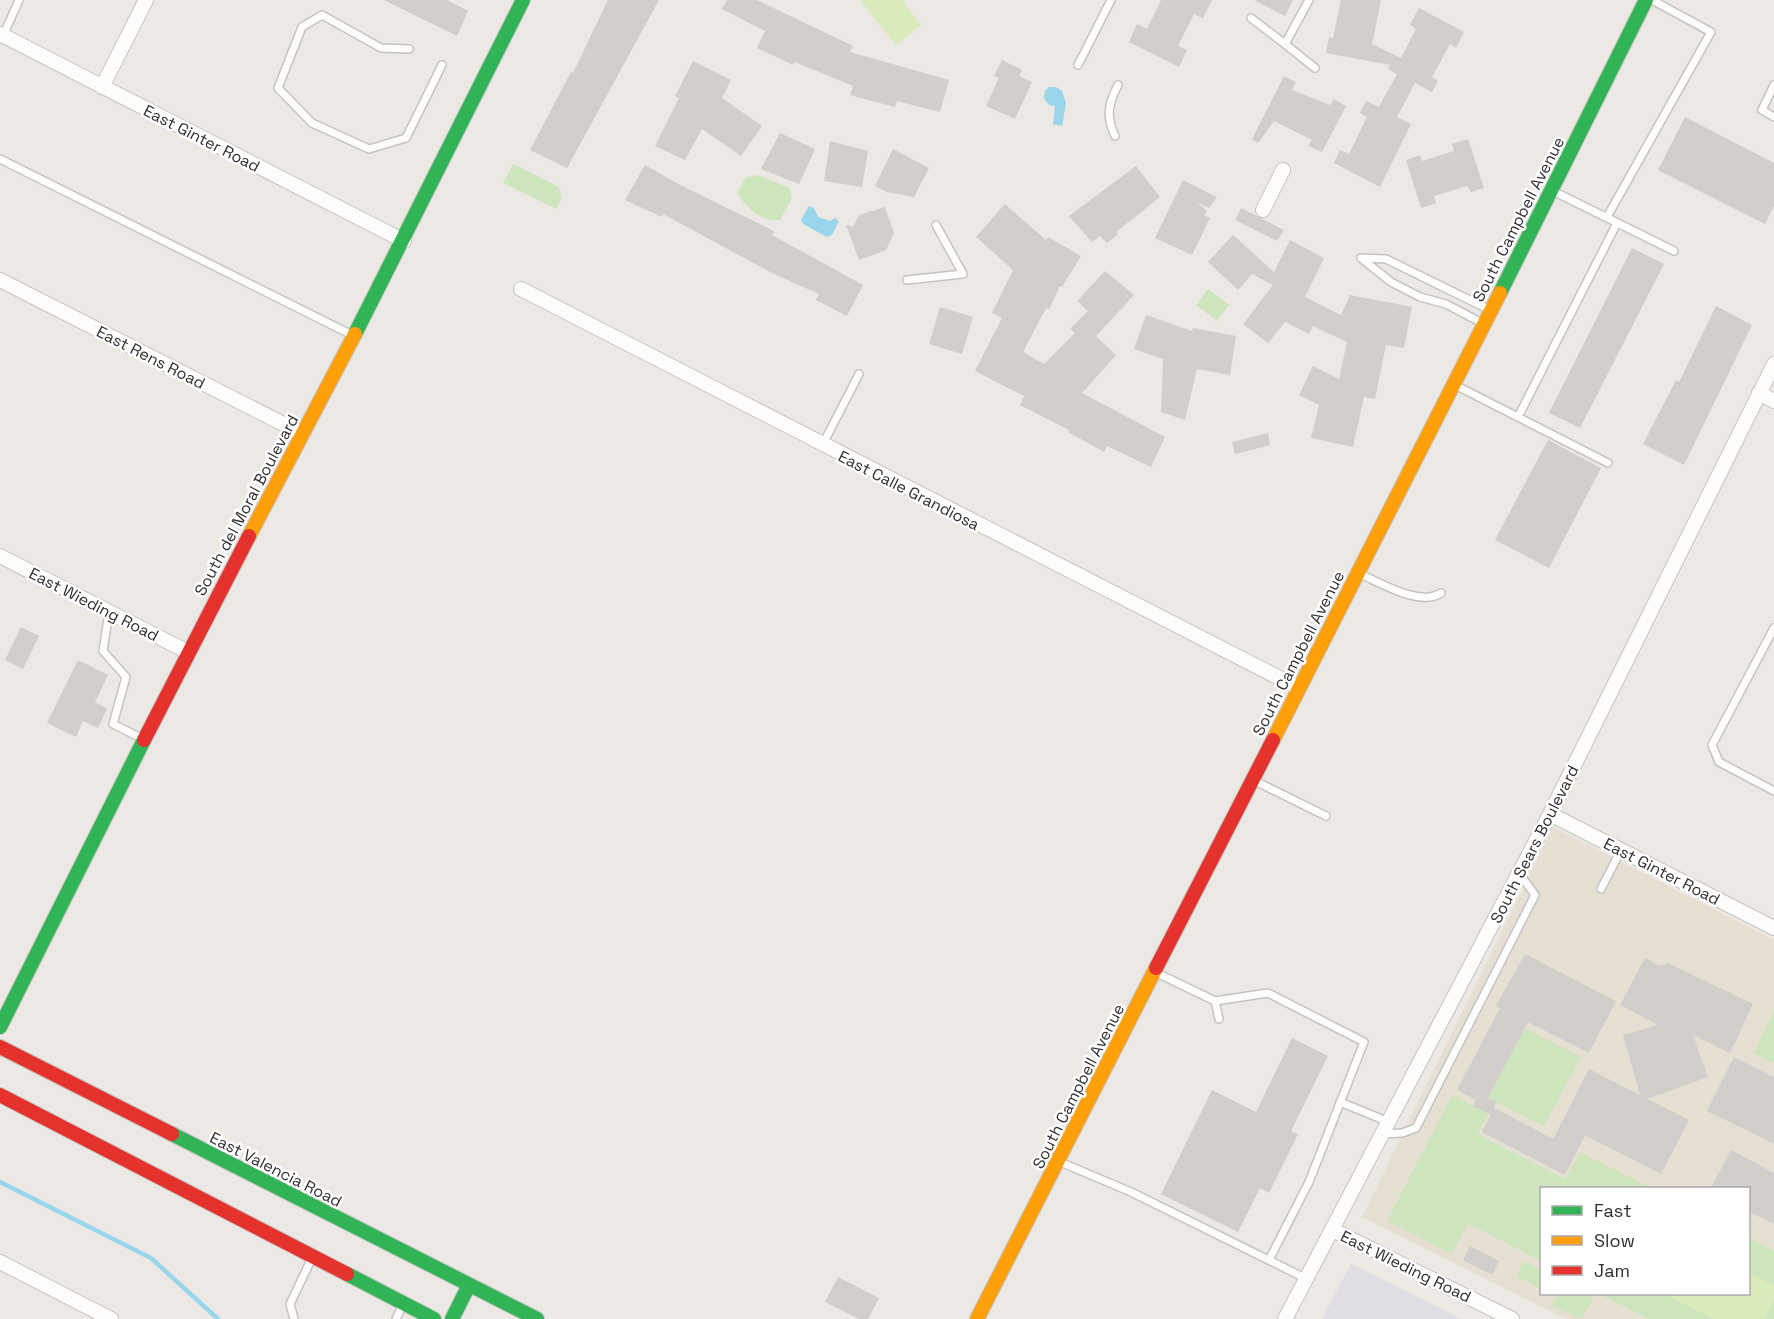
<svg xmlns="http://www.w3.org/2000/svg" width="1774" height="1319" font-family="'Space Grotesk',sans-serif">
<rect width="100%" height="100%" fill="#ece8e4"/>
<!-- education -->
<path fill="#e6e0d3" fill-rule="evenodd" d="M1553,827L1774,940V1319H1566L1362,1217ZM1542,1188H1748V1294H1542Z"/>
<!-- airport -->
<path fill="#dfdee2" d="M1351,1264L1461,1319H1322Z"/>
<!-- green -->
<path fill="#cee6be" d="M513,164L559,187L562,198L556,209L503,183Z
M758,175L790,188L792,199L780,220C760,222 747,208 737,193L746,177Z
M1208,289L1229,305L1217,321L1196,305Z
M1774,1010V1063L1754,1053Z
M1524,1028L1581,1057L1544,1126L1488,1098Z
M1452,1095L1488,1113L1478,1135L1565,1179L1580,1152L1652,1188H1542L1541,1261L1468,1223L1452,1254L1387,1221Z
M1749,1238L1774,1251V1319H1649L1599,1294H1748Z
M1524,1261L1541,1270V1289L1516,1276Z
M1558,1294H1595L1582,1319L1552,1306Z"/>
<!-- pitch -->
<path fill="#d9eabb" d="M860,0H902L921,25L896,45Z
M1749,1273L1774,1286V1300L1764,1319H1713L1664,1294H1748Z"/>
<!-- water -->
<path fill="#99d6ec" d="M1049,87H1056L1062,91L1066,103L1062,126L1053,124L1055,106L1049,105L1044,98L1045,91Z
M809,206L814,208L818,217L830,221L835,218L839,221L832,235L827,237L803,224L801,220Z"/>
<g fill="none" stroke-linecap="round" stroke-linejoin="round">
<!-- stream -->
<path stroke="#99d6ec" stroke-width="4.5" d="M0,1182L151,1258L218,1319"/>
</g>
<!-- building -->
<path fill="#d1cecb" d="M384,0H447L468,11L457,36Z
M608,0H659L567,168L530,150L571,72L573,73Z
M727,0H757L853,46L850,52L949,80L940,112L897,101L895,107L850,95L853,86L795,62L793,65L757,48L765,31L722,9Z
M1161,0H1212L1203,18L1194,14L1178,46L1187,50L1179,67L1129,42L1137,24L1147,29Z
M1254,0H1293L1285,16Z
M1341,0H1381L1372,44L1401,58L1416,29L1410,25L1419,8L1464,32L1456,48L1450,44L1432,77L1438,81L1432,92L1415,83L1397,117L1411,124L1380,187L1334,163L1340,150L1349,154L1367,117L1360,113L1366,101L1379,107L1397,74L1388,69L1390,65L1326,53L1329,37L1333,38Z
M1002,60L1022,70L1019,76L1032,82L1015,119L986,106L999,78L994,76Z
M693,61L731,80L722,98L762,126L741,156L702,129L685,160L655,146L679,98L675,96Z
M1284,76L1296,82L1292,90L1330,105L1334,99L1346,106L1322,152L1308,146L1312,140L1274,121L1258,143L1252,139Z
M1685,117L1774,163V206L1765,224L1658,170Z
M780,133L815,149L799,184L761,169Z
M1468,139L1484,188L1471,192L1467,186L1434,196L1436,203L1421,208L1406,160L1420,155L1422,161L1454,151L1452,144Z
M830,141L868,151L862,187L824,181Z
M893,149L929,168L914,197L887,192L875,186Z
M645,165L680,185L774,231L772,235L863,285L847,316L816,300L819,294L772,273L663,214L662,217L625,200Z
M1136,166L1160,197L1116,232L1118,234L1107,243L1100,236L1092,242L1069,216Z
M1183,180L1217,197L1209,208L1197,202L1207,211L1204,215L1210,218L1192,255L1155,238Z
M1005,204L1046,240L1048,237L1081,256L1062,287L1060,286L1049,309L1046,308L1023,352L1044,364L1075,333L1070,329L1088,311L1077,301L1105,271L1134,295L1096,336L1116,355L1082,393L1165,437L1151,467L1107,446L1104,452L1068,432L1069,430L1020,405L1024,396L975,371L1002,318L992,313L1013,270L976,237Z
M885,207L894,233L886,250L859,260L846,225L853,227L859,215Z
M1241,208L1284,230L1277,241L1235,220Z
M1233,235L1274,272L1290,240L1324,258L1305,297L1341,315L1350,295L1412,307L1404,348L1386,345L1375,399L1364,397L1353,447L1311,438L1319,405L1299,395L1313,366L1339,379L1347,342L1313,326L1309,334L1285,322L1268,343L1243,324L1273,285L1252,274L1238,290L1208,262Z
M1632,248L1664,264L1580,428L1549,413Z
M1716,306L1752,325L1684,465L1643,444L1676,380L1679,382Z
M940,307L973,317L962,354L929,344Z
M1146,315L1192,331L1193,328L1236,336L1230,375L1197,369L1185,420L1161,412L1163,359L1134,349Z
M1268,433L1270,445L1235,454L1232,442Z
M1548,440L1601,468L1549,568L1495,540Z
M21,627L39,636L23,669L5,660Z
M78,660L108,675L95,702L107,709L98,728L83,721L76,737L47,723Z
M1525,954L1616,1001L1589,1053L1528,1022L1488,1098L1496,1101L1494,1108L1553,1139L1589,1069L1640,1095L1623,1035L1658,1025L1620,1005L1645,958L1660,966L1668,963L1753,1004L1730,1053L1693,1035L1708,1077L1647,1099L1689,1120L1661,1174L1585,1135L1565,1175L1482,1132L1491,1115L1473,1106L1476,1100L1457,1090L1500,1008L1496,1006Z
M1292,1038L1328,1056L1291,1131L1298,1134L1269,1193L1260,1188L1238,1232L1161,1194L1212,1090L1256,1112Z
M1734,1057L1774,1077V1144L1707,1111Z
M1731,1150L1774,1173V1224L1749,1212V1188H1711Z
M1470,1246L1499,1261L1492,1275L1463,1260Z
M838,1277L879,1298L868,1319H859L825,1302Z"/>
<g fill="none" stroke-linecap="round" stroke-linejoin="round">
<defs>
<path id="lane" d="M1251,18L1285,44L1309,0
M3,36L19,0
M1285,44L1315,68
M409,49L381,48L322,15L302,27L278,88L312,123L369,149L406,138L442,65
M1078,65L1111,0
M1774,85L1762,110L1774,117
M1115,136C1106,117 1108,104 1118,85
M0,159L352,335
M1555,192L1674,251
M1607,217L1711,32L1652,0
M1361,258L1386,259L1490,310
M1361,258L1391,282L1420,297L1446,304L1482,323
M907,280L963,274L936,225
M1457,386L1608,463
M1519,415L1617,223
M823,444L859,374
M1360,574C1381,583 1420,607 1441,593
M109,612L103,651L126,677L113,724L143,739
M1774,628L1712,745L1719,762L1774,791
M1255,781L1326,816
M1601,889L1621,850
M1157,973L1215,1001L1219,1019
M1215,1001L1268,993L1364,1042L1309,1182L1269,1260
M1340,1102L1389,1122
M1383,1134L1402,1133L1416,1128L1535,895L1519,873
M1060,1162L1131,1192L1307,1279
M294,1319L290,1304L311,1260
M396,1319L402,1306"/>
<path id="street" d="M0,34L404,241
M102,87L146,0
M1263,210L1283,170
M0,280L303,434
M521,289L1299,688
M1759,393L1774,401
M0,556L188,652
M1550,814L1774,928
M1333,1230L1512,1319
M0,1262L111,1319
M1285,1319L1550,814L1774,364"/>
<path id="fast" d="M1500,293L1646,0
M355,334L523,0
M0,1027L144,740
M172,1134L537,1319
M347,1274L434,1319
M452,1319L469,1285"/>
<path id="slow" d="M249,536L355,334
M1273,740L1500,293
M977,1319L1156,968"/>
<path id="jam" d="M144,740L249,536
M1156,968L1273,740
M0,1047L172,1134
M0,1095L347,1274"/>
</defs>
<!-- lane casing -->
<use href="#lane" stroke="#c5c4c5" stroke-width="10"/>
<!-- street casing -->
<use href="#street" stroke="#c5c4c5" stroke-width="16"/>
<!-- fast casing -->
<use href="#fast" stroke="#c5c4c5" stroke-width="16"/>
<!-- slow casing -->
<use href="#slow" stroke="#c5c4c5" stroke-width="16"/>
<!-- jam casing -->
<use href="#jam" stroke="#c5c4c5" stroke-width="16"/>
<!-- lane -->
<use href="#lane" stroke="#fcfcfb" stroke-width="7"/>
<!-- street -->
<use href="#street" stroke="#fcfcfb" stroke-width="14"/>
<!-- fast -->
<use href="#fast" stroke="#30b455" stroke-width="14"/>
<!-- slow -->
<use href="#slow" stroke="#ff9f0a" stroke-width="14"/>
<!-- jam -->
<use href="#jam" stroke="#e5322d" stroke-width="14"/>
</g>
<g text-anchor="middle" stroke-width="5" stroke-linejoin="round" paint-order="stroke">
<!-- street labels -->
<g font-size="16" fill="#2e2e2e" stroke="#fff">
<text transform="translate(202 138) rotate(27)" y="6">East Ginter Road</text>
<text transform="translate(1518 219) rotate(-63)" y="6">South Campbell Avenue</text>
<text transform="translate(151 357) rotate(27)" y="6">East Rens Road</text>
<text transform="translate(909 490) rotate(27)" y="6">East Calle Grandiosa</text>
<text transform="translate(246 505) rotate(-62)" y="6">South del Moral Boulevard</text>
<text transform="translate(94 604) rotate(27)" y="6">East Wieding Road</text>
<text transform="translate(1298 653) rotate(-63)" y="6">South Campbell Avenue</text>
<text transform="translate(1534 844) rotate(-63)" y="6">South Sears Boulevard</text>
<text transform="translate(1662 871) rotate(27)" y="6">East Ginter Road</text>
<text transform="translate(1078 1086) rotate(-63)" y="6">South Campbell Avenue</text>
<text transform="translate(276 1169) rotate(27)" y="6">East Valencia Road</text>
<text transform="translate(1406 1266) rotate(26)" y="6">East Wieding Road</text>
</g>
</g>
<!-- legend -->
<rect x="1540" y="1187" width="210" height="108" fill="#ffffff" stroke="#ababab" stroke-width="1.5"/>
<rect x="1552" y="1206" width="30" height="9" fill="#30b455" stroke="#ababab" stroke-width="1.5"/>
<text x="1594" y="1217" font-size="18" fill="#2e2e2e">Fast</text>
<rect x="1552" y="1236" width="30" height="9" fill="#ff9f0a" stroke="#ababab" stroke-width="1.5"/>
<text x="1594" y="1247" font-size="18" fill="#2e2e2e">Slow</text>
<rect x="1552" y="1266" width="30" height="9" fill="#e5322d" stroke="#ababab" stroke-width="1.5"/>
<text x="1594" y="1277" font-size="18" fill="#2e2e2e">Jam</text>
</svg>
